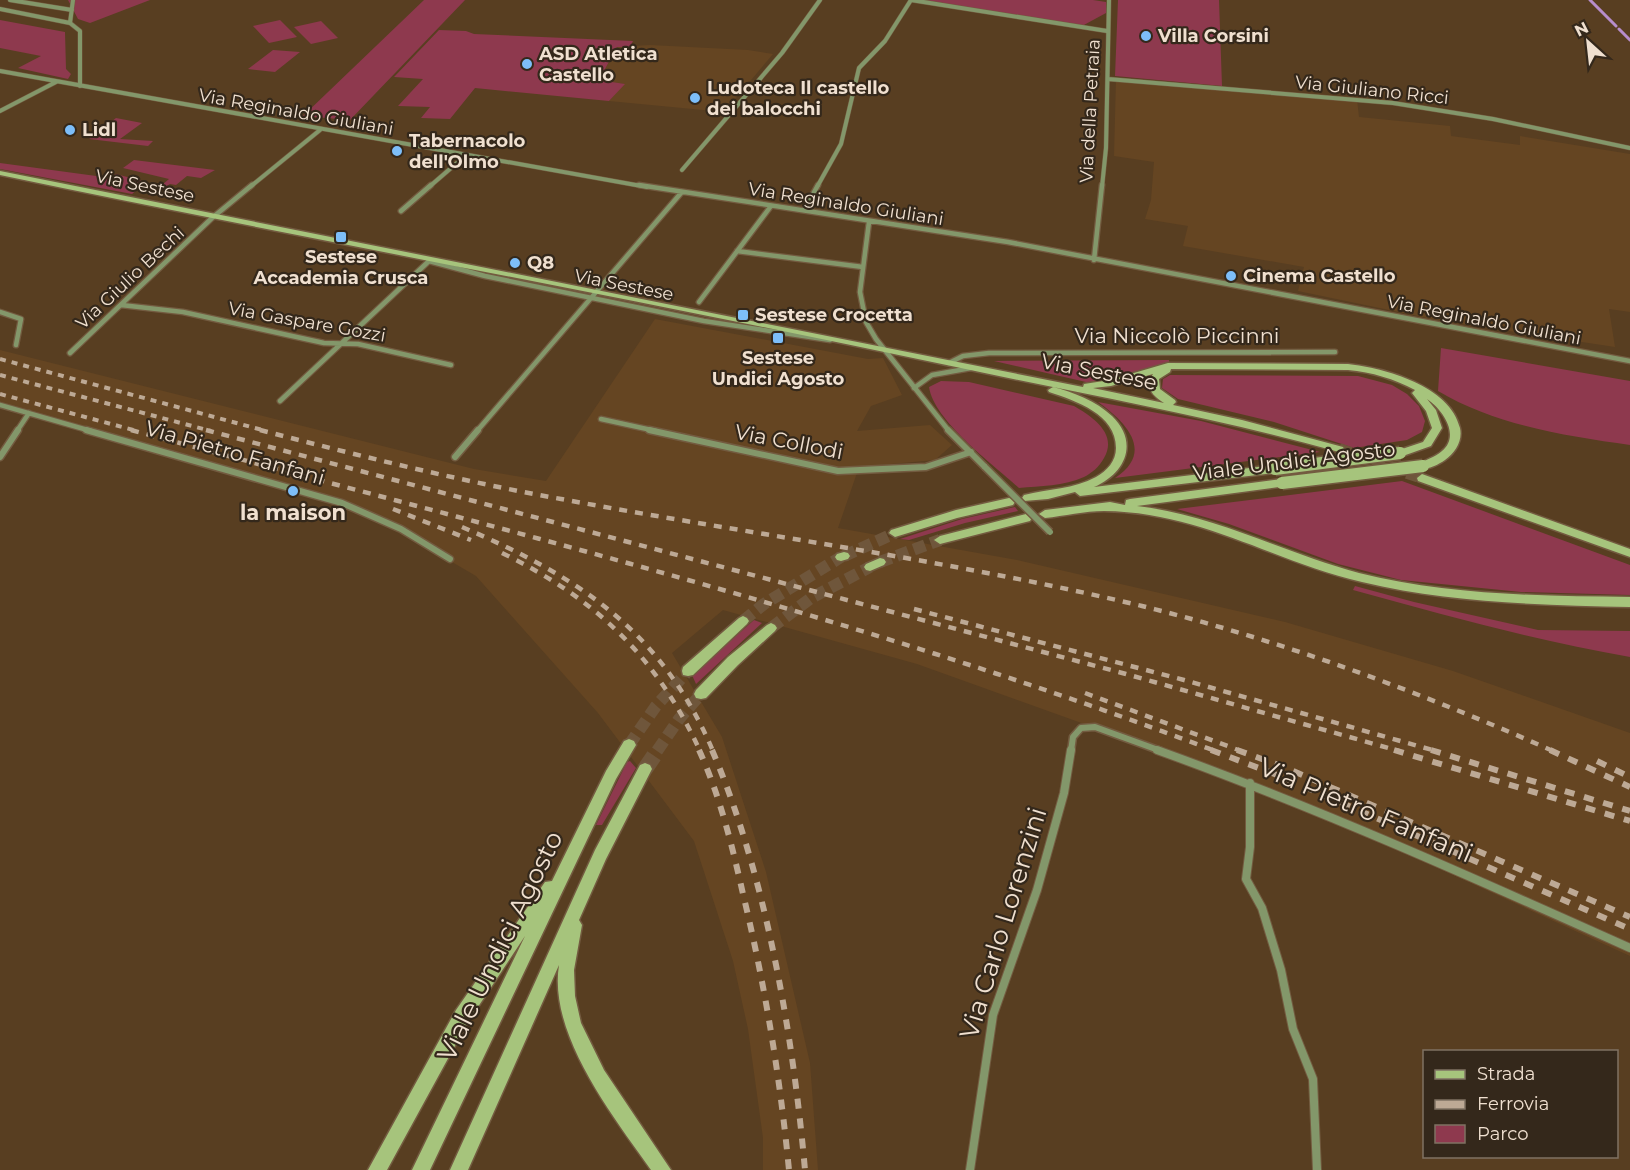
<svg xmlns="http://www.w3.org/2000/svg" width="1630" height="1170" font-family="Montserrat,sans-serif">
<rect width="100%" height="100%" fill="#583e21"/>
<!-- built -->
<path fill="#654522" d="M650,45L748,50L773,54L724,112L609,101L624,84L599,80L617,47Z
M1116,78L1357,99L1359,117L1450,126L1451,136L1520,145V136L1630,154V312L1609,309L1615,347L1442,321L1298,291L1304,267L1183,246L1188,226L1145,219L1151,200L1154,162L1114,156Z
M655,319L868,359L883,358L902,395L871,406L857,431L930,425L952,445L935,460L859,467L838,528L1017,560L1285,622L1453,671L1630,733V956L1268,790L917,664L723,610L672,653L722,737L766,872L810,1063L818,1170H763V1138L748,1029L733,961L694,841L598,713L476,576L356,506L218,464L0,406V350L474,469L546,481Z"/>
<!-- green -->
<path fill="#8e394e" d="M68,0H150L90,23L78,19Z
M424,0H465L350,120L303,116Z
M924,0H1093L1106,2V13L1082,26Z
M1118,0H1219L1222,86L1115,76Z
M0,20L65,32L66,69L71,74L68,79L18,68L41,56L0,48Z
M280,20L297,37L269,43L253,26Z
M321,21L338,38L311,44L294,27Z
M439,30L466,31L474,34L633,41L630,47H617L599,80L625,84L609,101L475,88L450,119L421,118L430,107L398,106L423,79L394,77Z
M273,50L300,52L275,72L248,69Z
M116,118L142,123L120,139L153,141L148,146L89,139Z
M134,160L215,170L201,178L187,176L176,185L170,184L148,197L169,179L123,168Z
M0,163L111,178L116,174L146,182L132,194L0,169Z
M1441,348L1630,381V445C1565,436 1495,425 1438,391Z
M1169,360V362L1107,381L1086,382L994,361Z
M1170,375L1358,376L1392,385L1407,394L1419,406L1425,421L1422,432L1407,440L1354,448L1274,422L1178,399L1162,388L1163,379Z
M941,381L969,382L1074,406C1093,417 1118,434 1104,458C1099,467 1092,473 1084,477C1064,486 1040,486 1019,488C993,464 934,421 929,387Z
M1098,402L1201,421L1320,452L1115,478C1155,452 1126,422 1098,402Z
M1402,481L1630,565V595L1521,592L1401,580L1338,564L1229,524L1177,509Z
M1015,507L1018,511L965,523L909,540L900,539L962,519Z
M1355,586L1414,602L1538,630L1630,631V657C1536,641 1444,615 1353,590Z
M754,620L762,623L696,684L692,675Z
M630,761L636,768L602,825H596L627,762Z"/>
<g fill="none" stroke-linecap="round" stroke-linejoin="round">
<!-- stream -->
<path stroke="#b78dcc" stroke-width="3" d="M1590,0L1616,26
M1619,29L1630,40"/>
<!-- secondary-tunnel-far1 -->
<path stroke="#6f563b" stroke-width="12" stroke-dasharray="12 6" stroke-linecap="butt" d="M1339,449L1422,478
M844,556L895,533
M880,562L940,540
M743,621L764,604L841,557
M771,628L811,598L870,567
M629,745L656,706L688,671
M657,751L679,719L701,694"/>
<!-- secondary-tunnel -->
<path stroke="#6f563b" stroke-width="16" stroke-dasharray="16 8" stroke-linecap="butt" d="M645,769L658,750"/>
<defs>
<path id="minor-far3" d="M10,0L72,10
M73,0L70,23L80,31V86
M911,0L1107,31
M0,9L70,23
M0,71L647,187
M1108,79L1393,103L1493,119L1630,148
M0,111L56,82
M682,170L782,53L820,0
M250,187L320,130
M429,187L465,156
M817,187L841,144L859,68L885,41L911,0
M1102,187L1106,148L1109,0"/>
<path id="minor-far2" d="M639,185L1008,242L1630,361
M804,210L818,185
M401,211L431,185
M869,222L860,292L866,322L876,339L949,431
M737,251L863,267
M1094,260L1102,185
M699,302L771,206
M121,305L183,312L324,343L358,344L451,365
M0,312L21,319L16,345
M70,353L212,218L252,185
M949,363L963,356L989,353L1335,352
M914,388L932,375L971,368
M280,401L429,261L485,276L704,321L830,340
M0,405L91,431
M601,419L656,431
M17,431L29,413
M477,431L681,193"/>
<path id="minor-far1" d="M86,430L342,503L401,529L450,559
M649,430L838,471L926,467L971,452
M948,430L985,467
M0,457L18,430
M455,457L478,430
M1071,751L1073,737L1081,728L1095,727L1161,751"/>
<path id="minor" d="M1157,750C1318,808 1474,878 1630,948
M1250,783V847L1246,879L1262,908L1281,970L1293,1029L1313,1079L1317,1170
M970,1170L993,1015L1037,890L1064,793L1071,750"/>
<path id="secondary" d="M0,171L1083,387L1084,384L1110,380L1168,363L1348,364C1385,368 1450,386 1460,428C1463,441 1455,453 1445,460C1438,465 1427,470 1419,469L1418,466C1424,459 1435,458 1442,451C1461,435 1442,409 1427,399L1436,410L1442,428L1431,446L1400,457L1396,455L1395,453L1396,451L1423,442L1432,428L1426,411L1412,393L1415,390C1394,379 1372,372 1348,370L1171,369L1170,372L1159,379L1160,389L1175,400L1176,402L1173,405L1242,420L1343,447L1344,449L1343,451L1339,452C1206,415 1071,392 937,363C625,297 312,240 0,175ZM1153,374L1148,382C1149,392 1156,398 1164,403L1093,388L1111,386Z
M1053,387C1073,392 1096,401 1112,416C1139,442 1126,473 1094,487L1275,465L1280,469L1275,473L1080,496L1075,492L1048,499L1024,501L1022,498L1024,495C1048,489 1074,489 1096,477C1107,471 1116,461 1116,448C1116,414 1076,401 1049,392L1048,390Z
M1422,474L1630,549V557L1418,481L1417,478Z
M1282,479L1287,483L1286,486L1137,506C1216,515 1283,553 1359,573C1447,595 1539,596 1630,597V607C1540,605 1450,603 1362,582C1272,561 1201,512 1104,511C1085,511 1064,516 1045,518L1039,514L1045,510L1110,502L1125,505L1126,500L1130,499Z
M1009,498L1013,499L1015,502L1013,505L957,518L895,537L889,533L891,530L956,510Z
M1026,514L1032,518L1030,521L940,544L934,540L940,536Z
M844,552L848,553L850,556L848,559L841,561L837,560L835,557L837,554Z
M880,558L884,559L886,562L884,565L870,571L866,570L864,567L866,564Z
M743,616L747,618L749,621L747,624L693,675L688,676L683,675L682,671L683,667L739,618Z
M771,623L775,625L777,628L775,631L738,665L706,698L701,699L696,698L694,694L696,690L728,657L767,625Z
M629,739L634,741L636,745L616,779L430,1170H412L525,936L468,1022L387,1170H368L456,1010L545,882L552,881L606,771L624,741Z
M645,763L650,765L652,769L606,859L579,920L582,925L574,970L575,996L581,1023L604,1070L671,1170H651C613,1116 548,1034 559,965L468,1170H450L595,850L640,765Z"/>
</defs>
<!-- minor-far3 casing -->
<use href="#minor-far3" stroke="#735b40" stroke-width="5"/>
<!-- minor-far2 casing -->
<use href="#minor-far2" stroke="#735b40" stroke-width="7"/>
<!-- minor-far1 casing -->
<use href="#minor-far1" stroke="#735b40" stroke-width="9"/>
<!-- minor casing -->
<use href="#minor" stroke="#735b40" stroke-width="10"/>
<!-- secondary casing -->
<use href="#secondary" stroke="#735b40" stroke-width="3"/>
<!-- minor-far3 -->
<use href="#minor-far3" stroke="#83976a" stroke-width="4"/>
<!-- minor-far2 -->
<use href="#minor-far2" stroke="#83976a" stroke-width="4.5"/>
<!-- minor-far1 -->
<use href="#minor-far1" stroke="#83976a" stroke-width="6"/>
<!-- minor -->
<use href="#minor" stroke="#83976a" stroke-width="8"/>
<!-- secondary -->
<use href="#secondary" fill="#a6c47c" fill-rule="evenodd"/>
<!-- rail-far2 -->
<path stroke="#bda995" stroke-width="4" stroke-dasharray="6 6" stroke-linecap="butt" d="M0,359L266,431
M0,375L211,431
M0,394L137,431"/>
<!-- rail-far1 -->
<path stroke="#bda995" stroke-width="4.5" stroke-dasharray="8 8" stroke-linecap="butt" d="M131,430C495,528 863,617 1215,751
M206,430L1126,674L1399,751
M260,430C360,456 460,481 561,499C755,535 950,560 1142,606C1283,641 1420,692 1553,751
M393,509L471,540
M462,527C579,577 661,630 713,751
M502,553C595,598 657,657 700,751
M914,609L1184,680L1436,751
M1085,693L1241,751"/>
<!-- rail -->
<path stroke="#bda995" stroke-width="6" stroke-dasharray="10 10" stroke-linecap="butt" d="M699,750C720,796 732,845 743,894C765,985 780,1077 789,1170
M712,750C766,875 793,1035 805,1170
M1211,750L1280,776L1630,929
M1237,750L1284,767L1630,917
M1394,750L1630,821
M1431,750L1630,811
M1550,750L1630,787
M1597,761L1630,777"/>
<defs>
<path id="minor-bridge" d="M985,467L1050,532"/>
<path id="secondary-bridge" d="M1275,469L1400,453
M1282,483L1423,466"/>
</defs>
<!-- minor-bridge casing -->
<use href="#minor-bridge" stroke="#735b40" stroke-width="9" stroke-linecap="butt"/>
<!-- secondary-bridge casing -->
<use href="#secondary-bridge" stroke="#735b40" stroke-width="15" stroke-linecap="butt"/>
<!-- minor-bridge -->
<use href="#minor-bridge" stroke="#83976a" stroke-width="6"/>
<!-- secondary-bridge -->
<use href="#secondary-bridge" stroke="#a6c47c" stroke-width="12"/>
</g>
<!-- markers -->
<g fill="#7dbef9" stroke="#34281b" stroke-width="2">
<circle cx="1146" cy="36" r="6"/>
<circle cx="527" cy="64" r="6"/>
<circle cx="695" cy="98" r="6"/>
<circle cx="70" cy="130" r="6"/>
<circle cx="397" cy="151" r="6"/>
<rect x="335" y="231" width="12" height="12" rx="3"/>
<circle cx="515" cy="263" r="6"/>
<circle cx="1231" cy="276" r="6"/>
<rect x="737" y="309" width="12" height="12" rx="3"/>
<rect x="772" y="332" width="12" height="12" rx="3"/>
<circle cx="293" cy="491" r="6"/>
</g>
<g text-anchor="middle" stroke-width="4.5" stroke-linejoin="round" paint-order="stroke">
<!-- far-poi labels -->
<g font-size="18" font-weight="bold" fill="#f0e0d0" stroke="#34281b" text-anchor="start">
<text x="1158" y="42">Villa Corsini</text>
<text x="539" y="60">ASD Atletica<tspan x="539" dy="21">Castello</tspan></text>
<text x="707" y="94">Ludoteca Il castello<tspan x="707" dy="21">dei balocchi</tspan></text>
<text x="82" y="136">Lidl</text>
<text x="409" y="147">Tabernacolo<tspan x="409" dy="21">dell'Olmo</tspan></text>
<text x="341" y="263" text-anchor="middle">Sestese<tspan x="341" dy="21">Accademia Crusca</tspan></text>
<text x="527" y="269">Q8</text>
<text x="1243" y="282">Cinema Castello</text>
<text x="755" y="321">Sestese Crocetta</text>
<text x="778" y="364" text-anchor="middle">Sestese<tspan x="778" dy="21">Undici Agosto</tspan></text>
</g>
<!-- far-street labels -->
<g font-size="18" fill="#f0e0d0" stroke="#34281b">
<text transform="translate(1372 90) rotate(6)" y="6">Via Giuliano Ricci</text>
<text transform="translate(1090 111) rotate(-87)" y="6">Via della Petraia</text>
<text transform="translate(296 112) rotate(10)" y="6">Via Reginaldo Giuliani</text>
<text transform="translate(145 186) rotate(12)" y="6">Via Sestese</text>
<text transform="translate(846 204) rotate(9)" y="6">Via Reginaldo Giuliani</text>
<text transform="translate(130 278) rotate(-43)" y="6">Via Giulio Bechi</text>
<text transform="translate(624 285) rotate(11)" y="6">Via Sestese</text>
<text transform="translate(1484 320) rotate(11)" y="6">Via Reginaldo Giuliani</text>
<text transform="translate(307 322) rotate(10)" y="6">Via Gaspare Gozzi</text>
</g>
<!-- street labels -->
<g font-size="21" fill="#f0e0d0" stroke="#34281b">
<text x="1177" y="343">Via Niccolò Piccinni</text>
<text transform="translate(1099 372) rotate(11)" y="7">Via Sestese</text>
<text transform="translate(789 442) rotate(11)" y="7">Via Collodi</text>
<text transform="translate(235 453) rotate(16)" y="7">Via Pietro Fanfani</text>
<text transform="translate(1294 461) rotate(-7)" y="7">Viale Undici Agosto</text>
</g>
<!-- poi labels -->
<g font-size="21" font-weight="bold" fill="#f0e0d0" stroke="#34281b">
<text x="293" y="520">la maison</text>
</g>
<!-- near-street labels -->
<g font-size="26" fill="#f0e0d0" stroke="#34281b">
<text transform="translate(1366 810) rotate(23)" y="9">Via Pietro Fanfani</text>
<text transform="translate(1003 923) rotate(-73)" y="9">Via Carlo Lorenzini</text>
<text transform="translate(500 946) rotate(-64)" y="9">Viale Undici Agosto</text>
</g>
</g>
<!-- legend -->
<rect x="1423" y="1050" width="195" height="108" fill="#34281b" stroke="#7f7263" stroke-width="1.5"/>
<rect x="1435" y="1070" width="30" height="9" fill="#a6c47c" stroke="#7f7263" stroke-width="1.5"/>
<text x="1477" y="1080" font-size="18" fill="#f0e0d0">Strada</text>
<rect x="1435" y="1100" width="30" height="9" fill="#bda995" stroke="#7f7263" stroke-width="1.5"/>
<text x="1477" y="1110" font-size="18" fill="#f0e0d0">Ferrovia</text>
<rect x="1435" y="1125" width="30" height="18" fill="#8e394e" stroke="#7f7263" stroke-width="1.5"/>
<text x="1477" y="1140" font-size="18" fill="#f0e0d0">Parco</text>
<!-- north arrow -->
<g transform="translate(1588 42) rotate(333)" stroke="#34281b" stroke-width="4.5" paint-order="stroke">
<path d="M0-4.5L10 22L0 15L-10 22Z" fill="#f0e0d0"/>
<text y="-9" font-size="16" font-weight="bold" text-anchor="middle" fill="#f0e0d0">N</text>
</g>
</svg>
